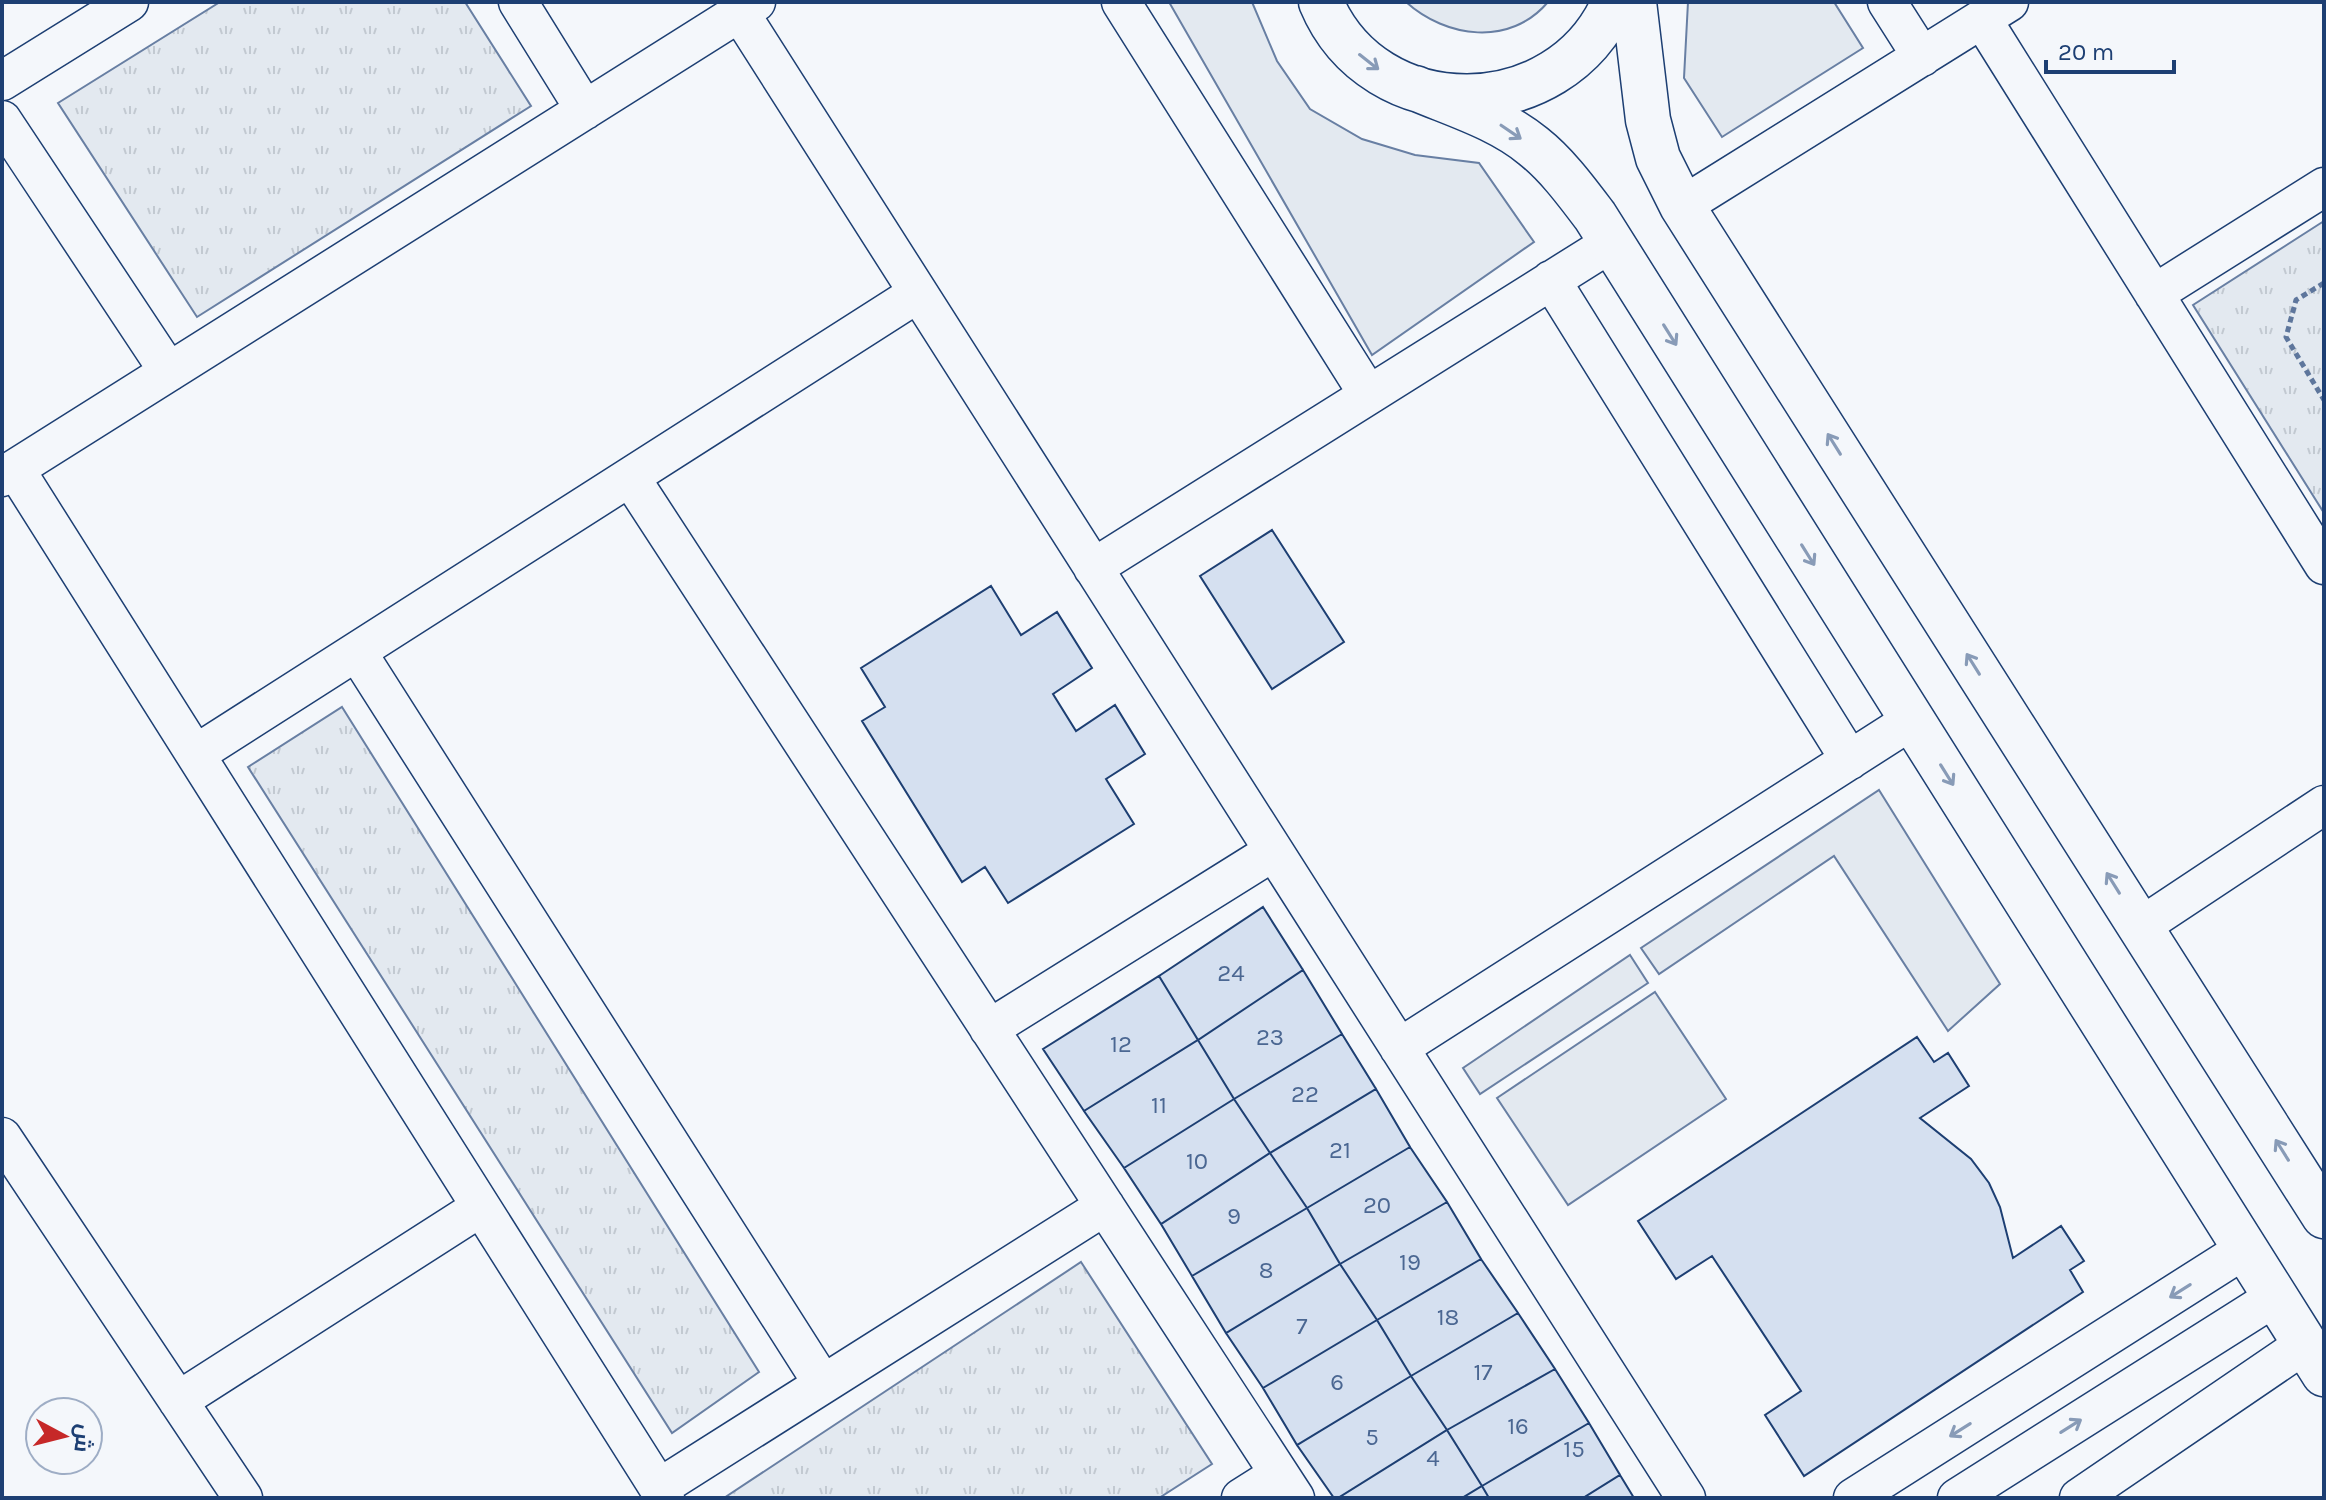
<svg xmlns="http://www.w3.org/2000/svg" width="2326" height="1500" font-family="Karla,Cairo,sans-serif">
<defs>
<pattern id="grass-tufts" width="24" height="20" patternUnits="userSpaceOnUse" patternTransform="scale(2)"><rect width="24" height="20" fill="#e3e9f0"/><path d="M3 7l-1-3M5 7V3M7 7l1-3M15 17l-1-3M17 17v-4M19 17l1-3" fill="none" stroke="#c2c9d1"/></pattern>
</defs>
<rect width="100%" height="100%" fill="#f4f7fb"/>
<!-- grass -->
<path fill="url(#grass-tufts)" stroke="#687fa3" stroke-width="2" d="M220,2H465L531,106L197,317L58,103Z
M2324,221V513L2193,305Z
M342,707L759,1372L672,1433L248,767Z
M1081,1262L1212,1464L1159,1498H724Z"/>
<!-- garden -->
<path fill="#e3e9f0" stroke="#687fa3" stroke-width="2" d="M1169,2H1252L1277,61L1310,109L1362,139L1415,155L1479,163L1534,242L1372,355Z
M1406,2H1548C1510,47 1446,38 1406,2Z
M1688,2H1834L1863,48L1722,137L1684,78Z
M1879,790L2000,984L1948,1031L1834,856L1659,974L1641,948Z
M1630,955L1648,983L1480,1094L1463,1068Z
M1655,992L1726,1099L1568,1205L1497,1098Z"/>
<!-- building -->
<path fill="#d5e0f0" stroke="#1d3f73" stroke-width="2" d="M1272,530L1344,642L1272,689L1200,576Z
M991,586L1021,635L1057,612L1092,668L1053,694L1076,731L1115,705L1145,754L1106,779L1134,824L1008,903L985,867L962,882L862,721L885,707L861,668Z
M1263,907L1303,970L1198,1040L1159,976Z
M1303,970L1342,1034L1234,1099L1198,1040Z
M1159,976L1198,1040L1084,1111L1043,1049Z
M1342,1034L1376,1089L1270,1153L1234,1099Z
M1917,1037L1934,1062L1948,1053L1969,1086L1920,1118L1971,1159L1989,1183L2000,1207L2013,1258L2061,1226L2084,1261L2070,1270L2083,1292L1804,1476L1765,1415L1801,1391L1712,1256L1676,1279L1638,1221Z
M1198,1040L1234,1099L1124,1168L1084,1111Z
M1376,1089L1410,1147L1307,1208L1270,1153Z
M1234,1099L1270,1153L1161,1224L1124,1168Z
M1410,1147L1447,1202L1340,1264L1307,1208Z
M1270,1153L1307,1208L1192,1276L1161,1224Z
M1447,1202L1481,1259L1377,1320L1340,1264Z
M1307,1208L1340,1264L1226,1333L1192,1276Z
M1481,1259L1518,1313L1411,1376L1377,1320Z
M1340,1264L1377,1320L1263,1388L1226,1333Z
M1518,1313L1555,1369L1447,1430L1411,1376Z
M1377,1320L1411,1376L1297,1445L1263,1388Z
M1555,1369L1589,1423L1482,1486L1447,1430Z
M1411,1376L1447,1430L1338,1498H1334L1297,1445Z
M1589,1423L1620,1475L1583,1498H1489L1482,1486Z
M1447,1430L1482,1486L1462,1498H1338Z
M1620,1475L1634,1498H1583Z
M1482,1486L1489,1498H1462Z"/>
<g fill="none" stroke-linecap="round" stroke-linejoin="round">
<defs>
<path id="street" d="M518,2L585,110
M1121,2L1368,394
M1887,2L1922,57
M740,13L1686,1498
M1982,19L2324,565
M2,81L129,2
M2,120L169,372
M1682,206L2009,2
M1551,280L1850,760
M2154,294L2324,187
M15,469L665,1498
M2,477L756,2
M630,477L1295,1498
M1093,568L1611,243
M357,652L823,1384
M196,754L918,293
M2140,927L2324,805
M989,1029L1274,851
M1399,1048L1912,720
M2,1137L243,1498
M178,1401L481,1207
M659,1488L1105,1206
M1241,1498L1279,1474
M1853,1498L2245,1249
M1957,1498L2275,1297
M2079,1498L2305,1344"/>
<path id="secondary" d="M1321,2C1374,129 1560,127 1614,2
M1634,2L1648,120L1658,158L1682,206L2324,1216
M1415,88C1455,105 1499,118 1533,146C1557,165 1576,191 1595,216L2324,1374"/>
</defs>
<!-- street casing -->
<use href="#street" stroke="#1d3f73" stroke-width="41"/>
<!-- secondary casing -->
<use href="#secondary" stroke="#1d3f73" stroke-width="47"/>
<!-- path -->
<path stroke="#5e769c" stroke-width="5" stroke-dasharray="6 4" stroke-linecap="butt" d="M2324,283L2296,300L2286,337L2324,400"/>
<!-- street -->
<use href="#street" stroke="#f4f7fb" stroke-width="38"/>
<!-- secondary -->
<use href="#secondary" stroke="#f4f7fb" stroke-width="44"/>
</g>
<!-- one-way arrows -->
<defs><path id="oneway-shaft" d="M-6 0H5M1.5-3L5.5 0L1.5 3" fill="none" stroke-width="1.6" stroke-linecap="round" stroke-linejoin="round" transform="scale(2)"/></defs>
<g stroke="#889bb7">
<use href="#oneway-shaft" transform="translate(1369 62) rotate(38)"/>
<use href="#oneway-shaft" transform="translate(1511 132) rotate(34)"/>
<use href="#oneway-shaft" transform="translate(1670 335) rotate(58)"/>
<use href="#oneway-shaft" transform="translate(1834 444) rotate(-122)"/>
<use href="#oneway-shaft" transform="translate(1808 555) rotate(58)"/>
<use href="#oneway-shaft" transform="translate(1973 664) rotate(-122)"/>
<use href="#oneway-shaft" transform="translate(1947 775) rotate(58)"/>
<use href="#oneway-shaft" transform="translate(2113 883) rotate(-122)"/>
<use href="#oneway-shaft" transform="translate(2282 1150) rotate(-122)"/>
<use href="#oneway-shaft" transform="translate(2180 1291) rotate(148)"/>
<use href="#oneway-shaft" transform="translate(2071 1426) rotate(-32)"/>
<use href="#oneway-shaft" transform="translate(1960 1430) rotate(148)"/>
</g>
<g text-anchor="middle" stroke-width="6" stroke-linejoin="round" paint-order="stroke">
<!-- number labels -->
<g font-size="24" fill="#4b6792">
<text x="1231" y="981">24</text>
<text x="1270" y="1045">23</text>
<text x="1121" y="1052">12</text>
<text x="1305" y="1102">22</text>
<text x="1159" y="1113">11</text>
<text x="1340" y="1158">21</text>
<text x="1197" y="1169">10</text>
<text x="1377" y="1213">20</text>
<text x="1234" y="1224">9</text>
<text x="1410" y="1270">19</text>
<text x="1266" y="1278">8</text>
<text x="1448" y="1325">18</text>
<text x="1302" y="1334">7</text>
<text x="1483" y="1380">17</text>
<text x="1337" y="1390">6</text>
<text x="1518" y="1434">16</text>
<text x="1372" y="1445">5</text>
<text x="1574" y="1457">15</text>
<text x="1433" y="1466">4</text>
</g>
</g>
<!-- border -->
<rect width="2326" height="1500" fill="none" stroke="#1d3f73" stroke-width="8"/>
<!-- north arrow -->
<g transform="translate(64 1436) rotate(97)"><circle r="38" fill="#f4f7fb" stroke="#9eadc5" stroke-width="2"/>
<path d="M0-6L14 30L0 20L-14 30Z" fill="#c62828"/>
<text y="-12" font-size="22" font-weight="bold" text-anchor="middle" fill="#1d3f73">ش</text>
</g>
<!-- scale -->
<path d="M2046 60v12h128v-12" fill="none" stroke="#1d3f73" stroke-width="4"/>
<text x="2058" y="60" font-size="24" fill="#1d3f73" stroke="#f4f7fb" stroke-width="6" paint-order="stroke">20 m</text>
</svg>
